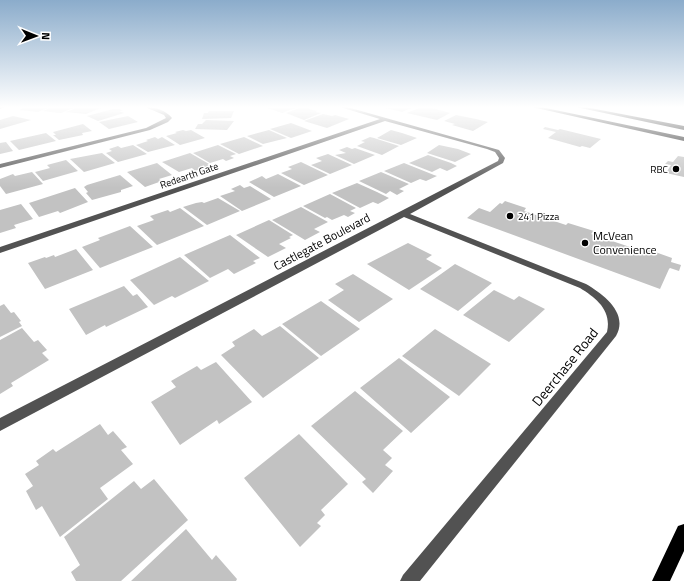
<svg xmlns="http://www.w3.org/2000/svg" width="684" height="581" font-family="'Titillium Web',sans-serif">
<rect width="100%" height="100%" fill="#fff"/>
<!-- building -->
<path fill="#c2c2c2" d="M27,107H50L38,112L19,110Z
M52,107H76L61,113L43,111Z
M79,107H103L86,114L66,112Z
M265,107H298L282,113Z
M302,107L317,111L315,112L321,113L304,120L286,113Z
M388,107H413L402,112L386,108Z
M421,107L436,109L450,113L437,120L407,113Z
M113,109H120L123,111H119L124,113L98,121L87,116Z
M209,111H234L231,118L202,119L204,113H208Z
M323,114L332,116L335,115L349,119L327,128L304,121Z
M456,115L476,119L488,122L473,131L452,125L455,124L444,121Z
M13,116L31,120L0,129V120Z
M128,116L138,122L109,129L99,122Z
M206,120L234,121L227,130L195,129L198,124H202Z
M291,123L312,131L291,138L270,129Z
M83,124L92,131L82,133L83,135L59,140L53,135H56L53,132Z
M545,127L558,130L560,129L601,139L590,148L582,146L580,147L548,138L556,132L543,129Z
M183,130L186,131L191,130L205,138L180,145L166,136L177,133L175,132Z
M269,130L287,138L263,144L247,136Z
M391,130L402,133L417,138L401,145L377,138Z
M46,133L56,141L19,150L10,141Z
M155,137L158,139L162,137L175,145L148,152L136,145L148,141L146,140Z
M244,137L263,146L239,154L220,144Z
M370,137L374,138L399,146L382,155L357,146L365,142L361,141Z
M6,142L13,151L0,154V143Z
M133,145L147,154L118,162L106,153L112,151L109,149L118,146L121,148Z
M218,145L236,154L230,156L234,158L226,161L223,159L210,163L193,153Z
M439,145L458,149L471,154L455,162L427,153Z
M347,147L352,149L355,148L375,155L354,164L335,155L346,153L339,150Z
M102,153L115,163L84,172L70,159Z
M190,153L209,164L207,165L209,166L195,171L192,168L179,172L162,162Z
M328,154L352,165L330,174L311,165L322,161L316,158Z
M428,155L451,163L457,166L447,171L440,168L432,172L409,163Z
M678,156L684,157V177L666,173L671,165L665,164L668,161L673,162Z
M66,160L78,171L43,181L35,172L50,168L47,165Z
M301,162L328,175L304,185L281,173L292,169L288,167Z
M157,163L172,175L159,179L162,181L145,187L127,172Z
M404,163L434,175L437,176L426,181L420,179L411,183L384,171Z
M32,172L43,184L6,194L0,186V179L13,174L15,176Z
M381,172L409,184L399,189L404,191L397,195L390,191L386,194L359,181Z
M278,174L301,186L274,197L249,182L262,176L266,179Z
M120,175L133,186L121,190V192L92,200L86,193L88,192L84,187L87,185Z
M357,183L377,192L389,198L378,204L373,202L360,208L332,193Z
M240,185L244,188L250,186L271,199L242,211L220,196L235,191L231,189Z
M75,188L88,202L60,213L58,211L39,217L29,203Z
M330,194L356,208L350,211L355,213L348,217L344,215L332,220L327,217L325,218L303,206Z
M218,198L240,211L207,225L183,207L196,203L202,202L204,203Z
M505,201L526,208L524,211L566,225L568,223L594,231L591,234L642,251L644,248L672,258L671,262L681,265L679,271L670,268L669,269L660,289L467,218L479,208L490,212L500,203L502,204Z
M21,204L33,219L14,225L16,228L0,233V210Z
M301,207L328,222L314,229L320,232L305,240L272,220Z
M180,208L204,226L157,245L137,226L154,220L150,216L168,210L170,212Z
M269,220L293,235L289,237L291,238L279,244L286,248L268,257L236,235Z
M130,226L153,247L100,268L82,247L100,240L98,238Z
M230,235L260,258L253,261L256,263L234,274L228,269L210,278L184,255Z
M408,243L432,255L426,259L442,268L409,290L367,264Z
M76,249L93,270L45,289L28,263L45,257L46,258L54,255L55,257Z
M180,257L209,281L175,298L172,296L154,305L130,280Z
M455,264L492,283L458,311L420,289Z
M353,274L393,299L359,322L328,300L344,290L335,284Z
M124,286L133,296L137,294L148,307L106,327L105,325L86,335L69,309Z
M494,290L514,300L519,296L545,309L509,342L463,315Z
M321,301L360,329L321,356L282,324Z
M4,304L11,313L14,312L21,321L19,322L22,326L0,337V306Z
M280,326L319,358L263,398L221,355L235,346L232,342L254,329L262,336Z
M22,328L34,342L38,340L47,350L42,353L49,360L11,383L13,386L0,394V340Z
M435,329L491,364L459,396L402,356Z
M399,358L450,397L411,433L360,388Z
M216,362L252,402L219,424L217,420L180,445L151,402L176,387L171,381L197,366L201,370Z
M355,391L403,431L383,450L392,458L385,465L393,471L373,493L362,482L366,479L311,426Z
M100,424L108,435L113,431L127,447L121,450L133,464L100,488L108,499L60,537L42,506L36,510L26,491L33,486L25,474L39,465L36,461L53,449L56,452Z
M299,434L348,484L321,510L325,515L317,523L321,526L300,547L244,478Z
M154,479L188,520L121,581H76L71,572L80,565L64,537L134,481L141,489Z
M186,529L212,560L216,555L237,579L236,581H131Z"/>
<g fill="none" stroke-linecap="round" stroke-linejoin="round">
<!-- minor -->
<path fill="#525252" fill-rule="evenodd" d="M0,107H5L0,109Z
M145,107C154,107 166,110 172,118L168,122L150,130L0,168V164L146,128L166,118L164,115Z
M340,107H347L499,150L505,158L503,163L410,214L586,284C603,294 629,313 616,336L420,581H400L403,575L607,332C612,310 596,298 580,288L404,217L0,431V418L498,161L499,158L495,152L487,149L385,121L0,253V247L380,119Z"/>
<!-- major -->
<path fill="#000" fill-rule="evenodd" d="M532,107H541L684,137V141Z
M576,107H585L684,126V130Z
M684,524V551L670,581H652L678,526Z"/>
</g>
<!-- sky -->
<linearGradient id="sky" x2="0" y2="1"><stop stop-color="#8baccb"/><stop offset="0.57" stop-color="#fff"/><stop offset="1" stop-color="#fff" stop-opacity="0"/></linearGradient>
<rect width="684" height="188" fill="url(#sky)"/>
<!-- markers -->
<g fill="#000" stroke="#fff" stroke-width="1.5">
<circle cx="676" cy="169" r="4"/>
<circle cx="510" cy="216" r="4"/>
<circle cx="585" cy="243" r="4"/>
</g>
<g text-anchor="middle" stroke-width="3" stroke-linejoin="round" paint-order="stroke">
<!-- far-poi labels -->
<g font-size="10" fill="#000" stroke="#fff" text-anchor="end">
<text x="668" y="173">RBC</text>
<text x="518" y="220" text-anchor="start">241 Pizza</text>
</g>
<!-- far-street labels -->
<g font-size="10" fill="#000" stroke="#fff">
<text transform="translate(189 175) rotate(-19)" y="4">Redearth Gate</text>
</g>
<!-- poi labels -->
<g font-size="12" fill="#000" stroke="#fff" text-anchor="start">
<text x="593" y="240">McVean<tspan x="593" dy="14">Convenience</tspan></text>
</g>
<!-- street labels -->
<g font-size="12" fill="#000" stroke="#fff">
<text transform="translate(322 242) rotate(-28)" y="4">Castlegate Boulevard</text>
</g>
<!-- near-street labels -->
<g font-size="14" fill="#000" stroke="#fff">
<text transform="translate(565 367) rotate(-51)" y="5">Deerchase Road</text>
</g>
</g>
<!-- north arrow -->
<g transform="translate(36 36) rotate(91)" stroke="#ffffff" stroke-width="3" paint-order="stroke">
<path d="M0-3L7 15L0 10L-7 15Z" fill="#000000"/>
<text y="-6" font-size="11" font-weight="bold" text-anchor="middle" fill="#000000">N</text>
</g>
</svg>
